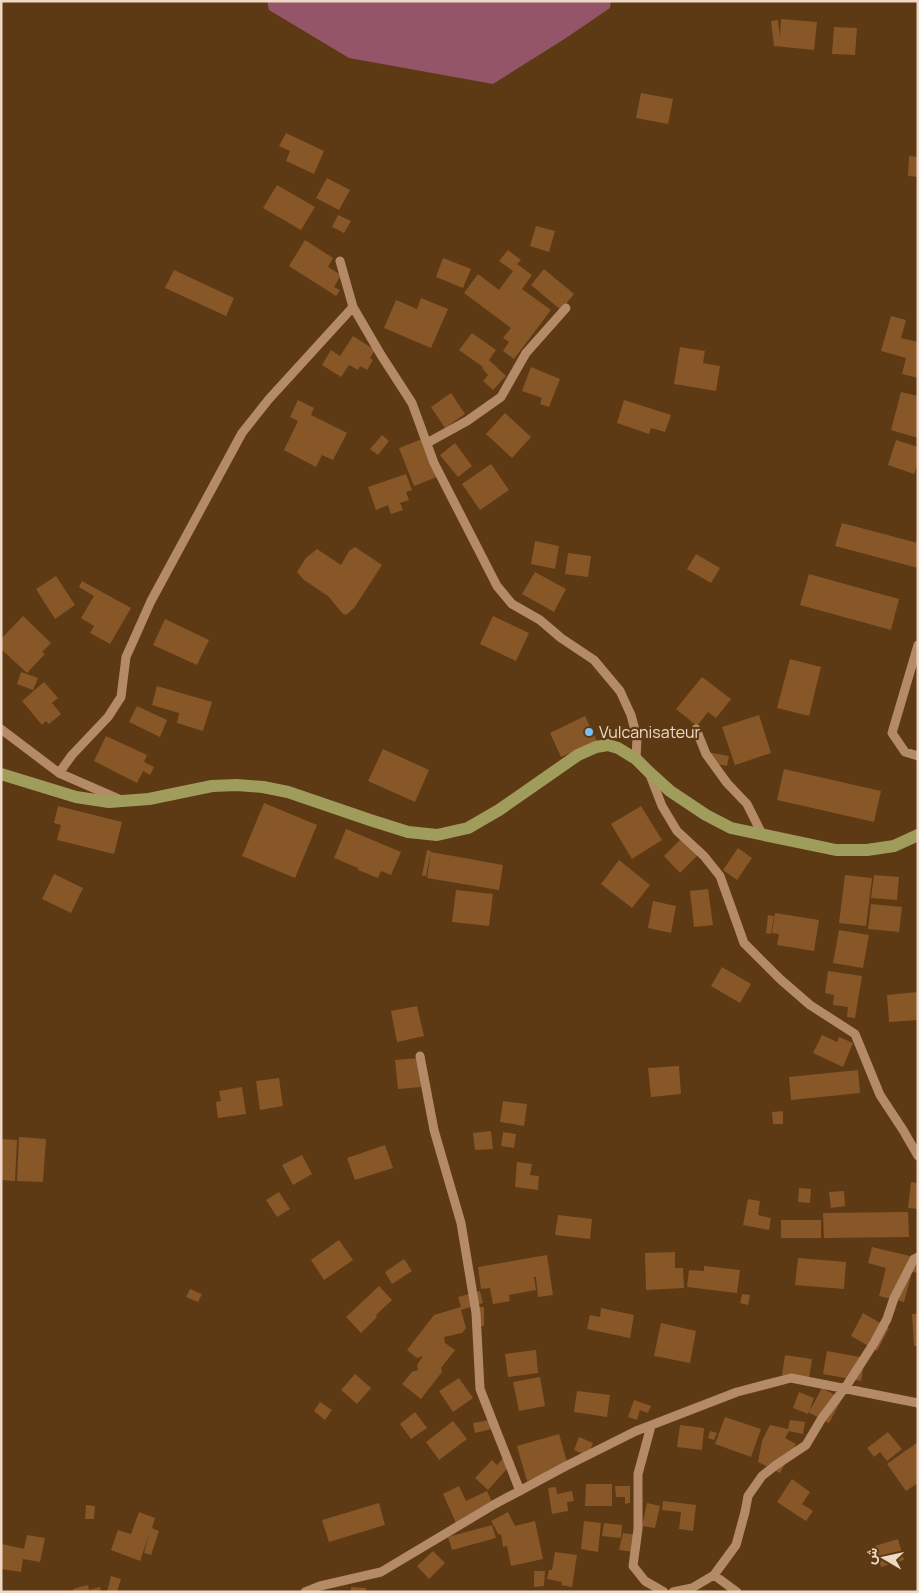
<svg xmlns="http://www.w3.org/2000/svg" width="919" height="1593" font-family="Manrope,Vazirmatn,sans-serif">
<rect width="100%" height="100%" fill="#5d3914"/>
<!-- green -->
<path fill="#935567" d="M267,1H611L610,8L566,38L493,84L349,58L269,10Z"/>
<!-- building -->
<path fill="#885727" d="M781,19L817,22L814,50L774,46L771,21L778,20L780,37Z
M834,27L857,28L855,55L832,54Z
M641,93L673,99L668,124L636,118Z
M286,133L324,151L314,174L286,161L290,151L279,146Z
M909,156L918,157V177L908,176Z
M327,178L350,190L339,210L316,198Z
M277,185L315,207L301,230L263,208Z
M338,215L351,221L344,233L332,227Z
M536,226L555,231L549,252L530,246Z
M305,240L333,258L328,267L341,275L334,287L340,290L336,296L289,266Z
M508,250L521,260L517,264L532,275L522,289L551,310L514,359L503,351L509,342L503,338L511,328L464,293L478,274L499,290L513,271L499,261Z
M443,258L471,269L463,288L436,277Z
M544,269L574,294L561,310L531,285Z
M174,270L234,298L226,316L165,288Z
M421,298L448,309L431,348L384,328L396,300L417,309Z
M891,316L906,320L901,338L918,342V378L902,374L906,358L881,351Z
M472,333L496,350L489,360L506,376L493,390L483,381L488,375L482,368L483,367L459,350Z
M353,336L375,350L370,358L373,360L367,370L360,366L358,370L349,365L341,377L322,365L331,350L340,356Z
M680,347L705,351L703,363L720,366L716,391L674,384Z
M531,367L560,379L549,407L540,404L542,398L522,391Z
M901,392L918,396V438L891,430Z
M451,393L465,414L445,428L431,407Z
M298,400L314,408L311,415L347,433L333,460L322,455L316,467L284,450L298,421L290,417Z
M624,400L671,415L665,432L651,428L649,434L617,423Z
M505,413L531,437L512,458L486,434Z
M382,435L389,441L378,455L370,449Z
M422,439L437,477L414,486L399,448Z
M896,440L918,447V463L914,474L888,465Z
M455,443L472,466L458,477L440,455Z
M491,464L509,490L480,510L462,484Z
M406,474L412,490L406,492L409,500L400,503L403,510L391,514L388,505L376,510L368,487Z
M842,523L918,543V568L835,546Z
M535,541L559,546L555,569L531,564Z
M355,547L382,565L354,608L346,615L342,613L328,596L304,580L297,572L306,558L317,549L341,565L349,551Z
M568,553L591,556L588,577L565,574Z
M696,554L720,568L711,583L687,569Z
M535,572L566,589L554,612L522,594Z
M809,574L899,599L891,630L800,605Z
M56,576L75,605L55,619L36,589Z
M82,581L131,608L110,644L90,633L94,626L81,618L94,596L79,587Z
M23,616L51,643L42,652L45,654L27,673L1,649V639Z
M493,616L529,633L516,661L480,644Z
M165,619L209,640L197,665L153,645Z
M790,659L821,667L809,716L777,708Z
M21,672L38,678L33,690L17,684Z
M702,677L731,699L716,718L708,712L697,726L676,709Z
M44,682L58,698L52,703L61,714L49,724L46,721L42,725L22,701Z
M157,686L212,702L203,731L177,723L179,713L152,705Z
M137,706L167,720L160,737L129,722Z
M759,715L771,753L735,765L722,727Z
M585,716L597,741L561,757L550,733Z
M106,736L147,755L144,762L154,767L150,775L143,771L137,783L94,761Z
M383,749L429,770L415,802L368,781Z
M707,752L729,756L727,766L706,762Z
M784,769L881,791L874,822L777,800Z
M264,803L317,825L295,878L242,856Z
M58,806L122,822L114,854L57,840L61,825L54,823Z
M641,806L662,840L632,859L611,824Z
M346,829L401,852L391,875L381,871L378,878L358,870V868L334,858Z
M683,837L699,854L680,873L664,856Z
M738,848L752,858L737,880L723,870Z
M427,850L431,851L426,876H422Z
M431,852L503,865L499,890L427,878Z
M619,860L650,885L632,908L601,884Z
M54,874L83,888L71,913L42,899Z
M845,875L872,878L866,926L839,923Z
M874,875L899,877L897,900L871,898Z
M708,889L713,925L694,927L690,891Z
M456,890L493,894L489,926L452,922Z
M653,901L676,906L671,933L648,928Z
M871,904L902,907L899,932L868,929Z
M775,913L819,920L814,951L777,945L779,934L772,933Z
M768,915L774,916L771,934L766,933Z
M839,930L869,935L863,968L833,963Z
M722,967L751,984L740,1003L711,986Z
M828,971L862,976L855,1018L847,1017L848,1007L833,1005L834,995L825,993Z
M918,992V1020L889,1022L887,995Z
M417,1006L424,1036L397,1042L391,1011Z
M822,1035L837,1042L839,1037L853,1043L843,1067L813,1053Z
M419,1058L421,1087L398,1089L395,1060Z
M679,1066L681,1094L651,1097L648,1068Z
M858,1070L860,1093L791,1100L789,1077Z
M279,1078L283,1106L260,1110L256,1081Z
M242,1087L246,1114L218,1118L216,1102L221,1101L219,1091Z
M503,1101L527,1104L524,1126L500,1122Z
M783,1111V1124H773L772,1112Z
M491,1131L493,1149L475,1150L473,1133Z
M503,1132L516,1134L514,1148L501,1146Z
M19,1137L46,1139L43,1182L17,1181Z
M1,1139L17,1140L15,1181L1,1180Z
M385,1145L393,1168L355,1180L347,1158Z
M302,1155L312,1174L293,1185L282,1165Z
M517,1162L532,1164L530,1175L539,1176L538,1190L515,1187Z
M911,1182L918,1183V1209L908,1208Z
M799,1188L811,1189L810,1203L798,1202Z
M844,1191L845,1206L831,1208L829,1192Z
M279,1192L290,1209L277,1217L266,1200Z
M748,1199L760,1201L758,1215L771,1218L769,1230L743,1225Z
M908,1212L909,1237L824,1238L823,1213Z
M558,1215L592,1219L590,1239L555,1235Z
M781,1220H821V1238H781Z
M339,1240L353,1260L324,1280L311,1260Z
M872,1247L918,1258V1273L912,1272L904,1302L879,1296L886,1268L868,1263Z
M675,1252V1268H683L684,1288L646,1290L645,1253Z
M547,1255L553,1295L538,1297L536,1277H534L536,1290L509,1295L510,1301L493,1304L490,1288L481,1289L478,1267Z
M798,1258L846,1262L844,1289L795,1285Z
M404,1259L412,1271L392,1284L385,1272Z
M704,1266L740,1270L737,1293L687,1287L689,1270L704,1271Z
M379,1286L392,1300L376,1315L377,1317L361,1333L346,1317Z
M190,1289L202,1294L198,1302L186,1297Z
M480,1291L483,1303L461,1310L466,1328L462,1333L444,1337L445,1343L455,1350L441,1368L442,1372L421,1399L402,1384L412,1372L418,1370L417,1365L423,1356L417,1358L407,1350L434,1315L461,1307L458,1297Z
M742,1294L750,1295L748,1305L740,1303Z
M473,1307H484V1326H472Z
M601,1308L634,1315L630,1338L587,1329L590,1315L600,1317Z
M863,1313L889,1328L877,1351L851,1336Z
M912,1314H918V1346H914Z
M661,1323L696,1331L690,1363L654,1356Z
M536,1350L538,1373L508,1377L505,1354Z
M827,1351L865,1358L861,1381L823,1374Z
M785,1355L812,1359L809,1379L782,1375Z
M355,1374L371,1388L357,1404L341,1390Z
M540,1377L545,1406L519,1411L513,1382Z
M459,1378L473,1398L453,1412L439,1391Z
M822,1388L842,1399L829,1423L808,1412V1414L793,1408L799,1392L814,1398L809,1412Z
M577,1391L610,1395L607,1417L574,1412Z
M634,1400L651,1406L648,1413L640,1410L637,1420L628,1417Z
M320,1402L332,1410L325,1420L314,1411Z
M415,1412L427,1428L411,1439L400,1424Z
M725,1417L761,1429L751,1457L715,1444Z
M494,1419L496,1428L475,1433L473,1423Z
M790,1420L805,1422L803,1434L789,1431L785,1438L796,1444L780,1473L758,1462L762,1441L770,1425L788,1429Z
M453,1421L467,1439L439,1460L426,1442Z
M680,1425L704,1428L702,1450L677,1447Z
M710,1431L717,1433L714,1440L708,1438Z
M888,1432L902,1449L887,1461L880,1452L874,1457L867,1448Z
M559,1434L569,1469L527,1481L517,1446Z
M579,1437L593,1443L588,1456L574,1450Z
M918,1442V1483L906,1491L887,1464Z
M507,1454L514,1461L488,1490L475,1478L492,1460L497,1465Z
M792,1479L810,1492L802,1504L813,1511L806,1521L777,1502Z
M586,1484H612V1506H585Z
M459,1486L466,1501L487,1491L494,1506L456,1523L443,1494Z
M615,1486H630V1503L625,1504V1497H616Z
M556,1487L557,1494L572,1491L574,1501L567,1502L568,1511L552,1514L548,1488Z
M663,1501L696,1505L693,1531L679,1529L681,1512L662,1510Z
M379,1503L385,1525L329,1542L322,1520Z
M647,1503L660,1506L655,1528L642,1526Z
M86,1505L95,1506L94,1519H85Z
M139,1512L155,1518L152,1528L159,1531L151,1555L144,1553L150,1532L140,1561L111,1550L118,1530L131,1534Z
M508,1512L515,1526L535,1521L543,1559L511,1566L507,1546L503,1547L501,1534L499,1535L491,1521Z
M584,1521L601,1523L598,1552L581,1549Z
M604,1523L622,1525L621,1538L602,1536Z
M492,1525L496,1538L452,1550L448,1537Z
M623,1533L637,1535L634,1552L619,1550Z
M27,1535L45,1538L40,1562L23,1559L21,1572L1,1569L2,1544L24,1549Z
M898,1539L904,1560L881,1567L875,1546Z
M433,1551L445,1563L429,1579L417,1566Z
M555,1552L577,1555L572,1587L561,1585L562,1582L547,1579L549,1570H552Z
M534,1571H545L544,1586L534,1587Z
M111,1576L121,1579L117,1592H107Z
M88,1585L89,1590L100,1587L101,1592H74L73,1589Z
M351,1587L366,1588V1592H351Z"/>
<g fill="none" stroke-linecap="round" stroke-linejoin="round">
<!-- minor -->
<path stroke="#b58b67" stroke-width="9" d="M340,261L353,307L381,355L412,403L434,463L497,586L512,604L540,620L561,638L594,660L620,691L631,715L637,738L636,759
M427,443L467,421L501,397L526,353L566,308
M918,645L892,733L905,752L918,756
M1,729L59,773L121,800
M696,729L706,754L727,783L747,804L762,834
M59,773L72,755L108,717L121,697L126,657L151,601L242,433L269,399L353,307
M650,775L662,806L677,831L704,856L720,876L744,943L780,979L810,1005L855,1034L880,1095L903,1130L918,1156
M420,1056L434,1130L461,1223L476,1313L480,1389L520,1491
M651,1426L638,1474V1529L633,1566L645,1581L664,1592
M714,1575L737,1592
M305,1592L320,1586L381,1572L495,1504L566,1466L636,1431L737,1392L791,1378L918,1403
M673,1592L692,1588L714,1575L736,1545L745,1512L748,1496L762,1476L776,1465L806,1445L822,1418L847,1385L874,1343L887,1319L894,1298L914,1259L918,1257"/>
<!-- major -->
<path stroke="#a09d5c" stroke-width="12" d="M1,774L76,797L109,802L149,799L212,786L237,785L263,787L288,792L370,820L408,832L437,835L468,828L499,810L578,755L596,747L608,745L618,748L636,759L649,772L670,791L706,815L731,828L836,850H867L894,846L918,835"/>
</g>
<!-- markers -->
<circle fill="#76c0f7" stroke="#5d3914" stroke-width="2" cx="589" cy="732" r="5"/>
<g text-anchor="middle" stroke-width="4.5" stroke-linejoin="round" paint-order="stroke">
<!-- poi labels -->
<g font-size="16" fill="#efd9c6" stroke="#5d3914" text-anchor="start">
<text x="599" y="738">Vulcanisateur</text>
</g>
</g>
<!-- border -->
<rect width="919" height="1593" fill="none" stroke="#efd9c6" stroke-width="5"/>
<!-- north arrow -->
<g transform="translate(884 1558) rotate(279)" stroke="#5d3914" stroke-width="4" paint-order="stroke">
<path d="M0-4L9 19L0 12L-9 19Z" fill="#efd9c6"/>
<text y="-8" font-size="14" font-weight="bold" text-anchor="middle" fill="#efd9c6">ش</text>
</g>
</svg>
